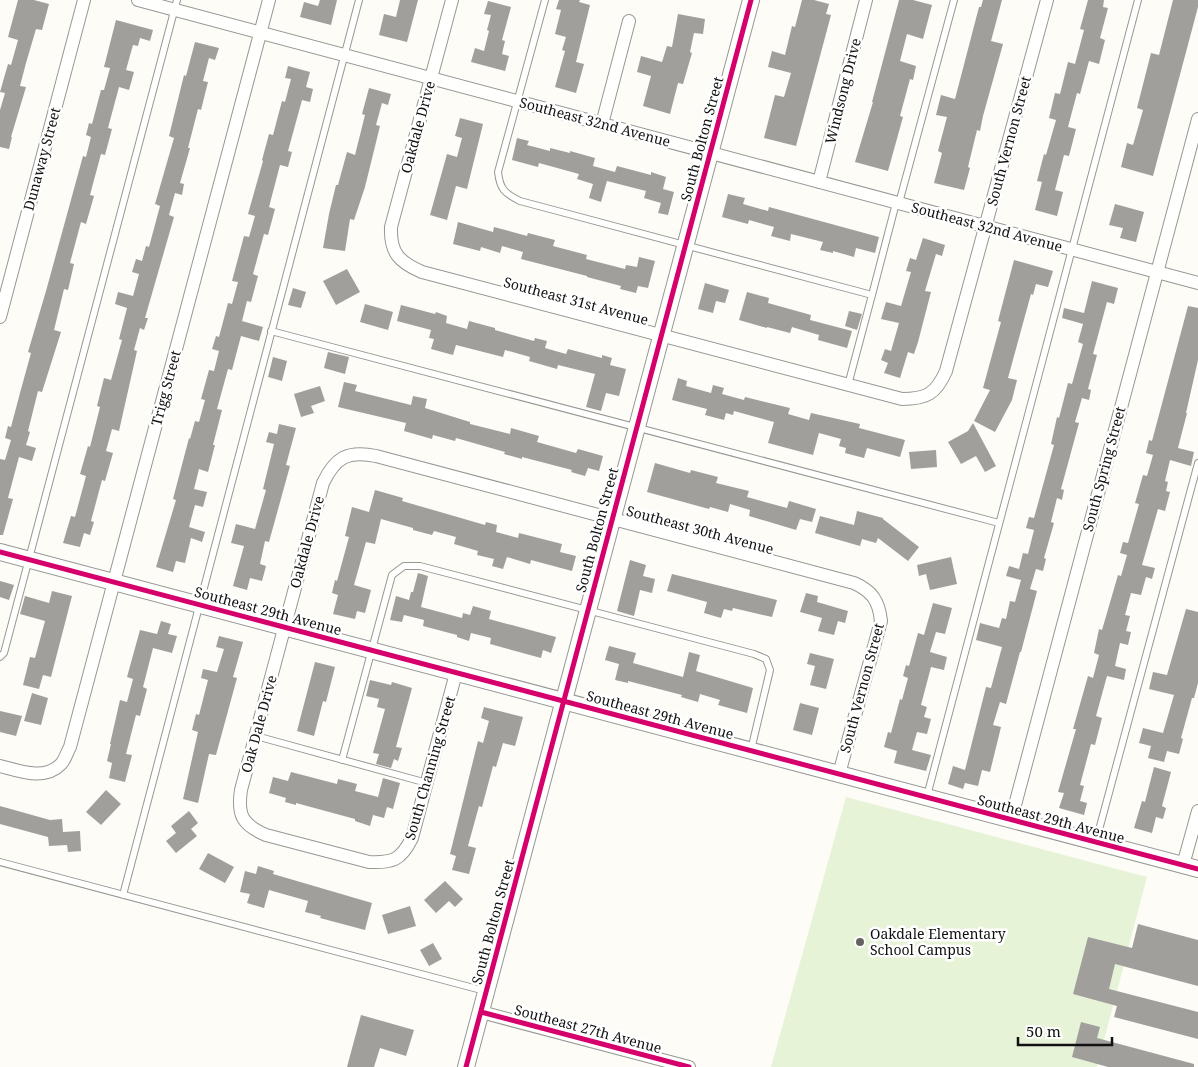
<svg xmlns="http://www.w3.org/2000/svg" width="1198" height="1067" font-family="'Noto Serif',serif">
<rect width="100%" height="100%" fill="#fdfcf7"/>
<!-- green -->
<path fill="#e7f3d7" d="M846,797L1147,877L1097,1067H771Z"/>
<!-- building -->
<path fill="#a19f9c" d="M18,0H34L49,4L42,30L36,29L26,63L20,86L26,87L11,137H12L9,149L0,147V110L5,93L0,92L8,64L11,65L18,40L8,37Z
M320,0H337L331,25L300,17L304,2L318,6Z
M400,0H418L407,42L379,35L384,14L396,17Z
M559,0H580L579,2L590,5L576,62L584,64L576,93L555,87L565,51L562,50L566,37L555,34L561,10L556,9Z
M802,0H814L829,4L826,14L831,15L796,146L764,138L775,95L784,97L791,73L768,67L772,51L785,55L792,26L795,27Z
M899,0H913L932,5L923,39L907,34L900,61L916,66L913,80L910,79L900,116L903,117L888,171L855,162L873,102H872Z
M983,0H1002L991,41L1003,44L983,116L980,131L977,130L968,167L970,168L964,190L934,183L942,153L938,151L947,117L936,115L941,95L955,99L979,7H981Z
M1088,0H1104L1103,7L1108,8L1100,38L1105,40L1099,64L1089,61L1080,94L1077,93L1068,127L1076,129L1069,156L1064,155L1055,190L1063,192L1057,216L1035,210L1042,182L1037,181L1044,154L1046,155L1056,120L1049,118L1055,93L1060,94L1068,62L1075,64L1084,30L1080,29Z
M1173,0H1198V7L1153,176L1121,167L1127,143L1133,145L1143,110L1137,108L1151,53L1159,55Z
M488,1L511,7L502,40L505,41L502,54L509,56L505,71L471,62L475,48L484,51L489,31L487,30L491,15L484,14Z
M678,14L705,19L703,34L694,33L690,52L692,53L683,84L678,83L670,114L643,106L651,76L637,72L641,56L662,62L667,46L672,47Z
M116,20L153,30L150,41L140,38L138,46L133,45L126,70L134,72L129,90L119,87L108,128L112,129L105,155L101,154L90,195L94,196L86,224L81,222L70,263L74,264L68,290L64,289L54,330L61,332L42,392L38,391L28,431L30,432L26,445L36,448L32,461L19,457L8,498L13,499L3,535H0V459L5,460L11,440L5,438L8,426L11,427L20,393L31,353L28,352L46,291L83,156L86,157L91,137L86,135L89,123L92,124L101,90H104L110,68L104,67Z
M195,42L219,48L215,60L209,58L203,81L208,82L201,110L198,109L188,148H190L180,183L184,184L182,195L175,193L169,215L174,217L145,318H148L144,330L140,328L134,350L137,351L119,431L112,429L106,451L113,453L105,481L102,480L91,521L94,522L90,535L84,533L80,547L63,543L71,516L75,517L86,476L80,474L88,446L90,447L100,407L97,406L104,378L111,380L122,340L119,339L127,308L115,304L118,292L133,296L139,274L132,272L136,259L142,261L146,246L149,247L160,206L155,204L174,138L169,136L184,75L186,76Z
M288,66L310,72L306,87L313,89L310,102L302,100L288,151L292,152L288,167L280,165L269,207L275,209L268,235L264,234L253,274L258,276L251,302L247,301L242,321L263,327L259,341L241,336L232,370L228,369L217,409L222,410L213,445H215L208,472L199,469L194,489L207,492L203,507L195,505L189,527L205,532L202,542L191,538L185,563L176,561L173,572L156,567L176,500L173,499L189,438L190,439L195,421L199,422L205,400L201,399L209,370L214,371L219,351L212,349L216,336L219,337L228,303L232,304L238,282L232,281L244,236L249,237L255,216L248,214L263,161L262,160L269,134L273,135L282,101L285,102L291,79L285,78Z
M369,88L391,94L388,105L382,103L376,125L380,126L365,187L354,220L350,219L345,251L323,248L329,214L336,185H338L347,152L355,155L365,115L362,114Z
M460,118L483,124L467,189L456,186L447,220L430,215L447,154L457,157L462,138L455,136Z
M517,138L529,141L527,145L550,151V148L570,153V151L595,158L593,166L615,172L617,166L651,175V172L666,177L663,189L674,192L668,215L658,213L661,203L644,198L646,191L607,181L601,202L589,198L593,184L577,179L579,174L539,163L538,167L512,160Z
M728,194L745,198L743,204L768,211L769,207L879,237L875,253L856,248L854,257L833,251V253L820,250L823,242L791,234L790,241L771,236L774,227L749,220L748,224L722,217Z
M1115,204L1144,212L1136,242L1120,238L1123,228L1109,225Z
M458,222L493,232L494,227L527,236L528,233L555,240L553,246L587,255L586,259L625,269L626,265L637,267L639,257L655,261L648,288L638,286L636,293L620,289L621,286L587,277V276L521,259L523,252L502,246L500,253L481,247L480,251L453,244Z
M923,238L945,245L942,256L936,254L925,291L931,292L918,342L914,354L908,352L900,378L884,373L888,363L881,360L885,349L891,351L899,323L881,319L886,302L901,306L911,272L906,271L910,258L916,260Z
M1014,260L1053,271L1048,287L1036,284L1033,295L1031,294L1008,378L1017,380L1012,400L995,432L974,421L990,390L983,388L1001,322L998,321Z
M347,269L360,292L336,305L323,281Z
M1092,281L1118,288L1114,304L1107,302L1093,354L1097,355L1088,389L1091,390L1089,400L1082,398L1075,422L1079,423L1061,489L1064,490L1062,500L1057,498L1051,522L1054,523L1044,558L1046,559L1043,571L1036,569L1030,589L1037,591L1021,652H1020L1006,704L1000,702L993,725L1001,727L990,772L982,770L978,786L965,783L963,789L948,784L953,766L965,770L986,687L991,688L1002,647L976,640L980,623L999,628L1002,618L1006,619L1010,601L1015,602L1021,580L1006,576L1009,566L1019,569L1023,553L1028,554L1034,530L1026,528L1029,517L1034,518L1054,445L1051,444L1057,417L1059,418L1068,383L1072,384L1083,344L1078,342L1083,324L1062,318L1064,308L1084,313Z
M705,283L729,290L725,303L716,301L713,313L698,309Z
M293,288L306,292L301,308L288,305Z
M747,292L769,298L768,303L811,315L810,320L852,331L847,348L818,340L819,335L792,327L790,333L767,327V328L739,320Z
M365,304L393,312L388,330L360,322Z
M401,305L435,314L436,312L447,316L446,323L467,329L469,321L495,328V330L534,341L535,338L547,341L545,348L566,354L568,349L602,358V355L612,358L610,365L626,369L619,396L606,393L601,411L586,407L595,374L558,365L557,369L529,361L530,357L505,350L503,357L456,345L453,355L431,349L434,339L429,338L431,330L397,321Z
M1188,306L1198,308V360L1186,413H1187L1178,448L1194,452L1191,466L1170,460L1165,481L1168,482L1166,491L1170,492L1165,511L1158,509L1142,565L1155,568L1152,579L1146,577L1141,595L1131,593L1125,615L1130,616L1126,631L1131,632L1128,645L1120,643L1115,666L1126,669L1124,680L1107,676L1096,716L1102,718L1095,745L1091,744L1080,785L1084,786L1080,801L1087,803L1084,815L1059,808L1064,793L1058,792L1076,729H1073L1088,676L1093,678L1099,655L1094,653L1099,629L1102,630L1118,575L1121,576L1127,555L1120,553L1123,542L1128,543L1139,504L1135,503L1143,475L1147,476L1153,455L1146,453L1149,440L1152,441Z
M849,311L862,314L857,330L845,326Z
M328,352L349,357L345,374L324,368Z
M273,357L287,361L282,381L268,377Z
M678,378L687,381L686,386L711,393L713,385L724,388L722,394L744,400L745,397L790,408L788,414L809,420L811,413L860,424L859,428L905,440L900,457L867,448L864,458L845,453L846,448L839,446L841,439L819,433L813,455L768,443L774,422L734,411L733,415L726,413L724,420L705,415L707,409L672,400Z
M344,382L357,385L355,391L411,405L413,396L427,399L425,408L470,422V424L510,434L511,428L539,436L537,442L576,453L578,449L603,456L599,471L588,468L585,476L571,472L572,470L522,457V459L504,454L505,452L456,438L455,441L433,435L432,439L404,431L406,423L338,407Z
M320,386L325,401L311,406L314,413L301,417L294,394Z
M973,423L996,466L985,472L976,456L961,464L948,442L968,431Z
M279,424L296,428L286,465L290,466L269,542L265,541L260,564L266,566L262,581L250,578L247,590L233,586L244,546L231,543L236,524L255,529L266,490L263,489L274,444L266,442L269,432L277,434Z
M936,450L937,467L911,469L909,452Z
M655,463L690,473L691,470L718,477L716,483L749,491L747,497L787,508L789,501L816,509L812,522L800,519L796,530L749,516L750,510L730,504L728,512L710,507L709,509L647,492Z
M375,490L403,498L402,501L447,514L485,525L486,522L497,525L496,532L518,538L519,533L562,544L560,552L576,556L572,571L531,560L530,564L507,557L503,569L492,566L494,559L477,555L478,551L454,544L456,537L434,531L432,535L413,530V528L381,519L375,544L366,542L354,585L371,590L365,613L357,611L355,619L333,614L338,595L332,593L335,580L337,581L349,537L345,536L352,507L369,512Z
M857,511L883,518V519L919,547L908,561L878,538L876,543L862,539L860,546L815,533L820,516L854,525Z
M951,557L957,584L930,590L926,574L919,576L917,565Z
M630,560L646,565L643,576L655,579L652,593L640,590L634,616L617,611Z
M418,573L428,576L421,607L462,618L463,613L470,615L473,606L491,611L489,619L556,637L551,653L543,650L541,658L490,644L491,638L471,633L469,641L457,637V635L423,626L424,620L404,615L402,622L390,620L396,596L409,600L411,592H413Z
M672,574L777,600L772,617L733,608L732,611L724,609L721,618L704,613L707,602L667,591Z
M0,581L14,585L9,600L0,597Z
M52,591L72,596L51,677L43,675L39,689L23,685L30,657L35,658L45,621L20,614L25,596L49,603Z
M806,593L818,596L817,602L848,611L845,623L838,621L834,635L818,631L822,618L800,612Z
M933,603L952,608L945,634L936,632L930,652L947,657L944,670L931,667L921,705L927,707L924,717L931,719L927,734L917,732L912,750L931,755L926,771L894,763L897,751L884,747L888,732L891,733L900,699L902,700L908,678L903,676L906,665L909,666L918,633L924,635Z
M1186,609L1198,612V683L1194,698H1192L1181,738L1183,739L1179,754L1167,751L1164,762L1148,758L1151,746L1139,743L1143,728L1163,733L1174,695L1149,689L1153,672L1167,675Z
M161,621L171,624L168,634L177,636L172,653L153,648L143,687L147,689L140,716L136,715L126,754L132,755L125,782L109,778L112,763L107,761L111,744H110L120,700L127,702L133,679L127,677L140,630L157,634Z
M219,636L243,642L233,677L237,678L216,755L209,754L198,803L183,799L198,732L192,730L196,714L199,715L208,680L201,678L203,669L217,672L224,649L216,647Z
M609,646L636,653L633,663L683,677L689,652L700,655L696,671L753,688L747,713L718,705L720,700L700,694L698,702L681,697L682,695L628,681V683L615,680L619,664L605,660Z
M810,653L834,659L826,689L810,685L815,666L807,664Z
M315,662L335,667L326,702L323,701L314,736L297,731Z
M370,680L391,685L392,682L412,688L396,747L402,748L398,761L394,759L391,768L376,764L379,754L373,753L385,709L377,707L379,699L366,696Z
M32,693L48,698L41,725L24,721Z
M800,703L819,708L812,735L793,730Z
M484,707L523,717L515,746L503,743L496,767L493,766L482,807L479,806L468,846L476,848L469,874L452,870L456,856L450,854L478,741L483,743L489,721L481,718Z
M0,711L22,716L16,736L0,732Z
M1154,767L1171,772L1162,806L1166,808L1163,819L1156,817L1152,833L1134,828L1142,801L1145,802Z
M291,772L337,784L338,779L357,784L355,791L378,797L383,778L400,783L393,809L387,807L384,818L373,815L370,826L355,821V819L296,803V805L285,802L286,798L269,793L273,777L288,781Z
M106,790L121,804L101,825L86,812Z
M0,806L50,820L62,819L63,832L80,831L81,851L68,852L67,845L49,846L48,837L0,824Z
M189,811L198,823L191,829L197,836L176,853L166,841L176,833L171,826Z
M208,853L234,867L225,883L199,869Z
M258,866L274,871L273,874L372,903L365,930L320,918L321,916L305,912L308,901L269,890L264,908L247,903L250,894L240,892L245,871L256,874Z
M445,881L463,899L455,907L449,901L436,913L424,900Z
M410,906L416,926L388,934L382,915Z
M1138,924L1198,940V986L1115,964L1109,989L1198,1012V1039L1114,1017L1117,1006L1073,994L1088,937L1132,948Z
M433,943L442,959L429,966L420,950Z
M361,1015L414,1030L406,1056L380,1048L374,1067H347Z
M1081,1022L1100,1027L1097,1038L1194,1064V1067H1108L1072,1057Z"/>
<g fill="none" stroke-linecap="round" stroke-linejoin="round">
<defs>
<path id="service" d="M545,0L498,172C500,189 504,193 520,201L872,295L896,203
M899,203L954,0
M271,331L999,523
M848,385L872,295
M0,657L4,653L177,0
M256,736L427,783
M342,760L392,575L404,566H420L754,654L766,659L770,670L751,750
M927,796L1138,0
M1096,841L1198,463
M0,862L485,991
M123,895L359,0"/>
<path id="minor" d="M138,0L1198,283
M452,0L391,227C390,253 399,262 422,272L902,399C926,399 936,394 946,371L1047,0
M602,124L629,21
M819,182L866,0
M0,317L84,0
M456,673L412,838C401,860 393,863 369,862L266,835C243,825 237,816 241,790L323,483C335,458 347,450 376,456L854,583C872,591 879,601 881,621L839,774
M0,766C19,771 45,781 61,764C65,760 67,752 70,747L269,0
M1011,820L1198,119
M1183,865L1198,811
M481,1012L689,1067"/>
<path id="tertiary" d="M0,552L1198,869
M466,1067L751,0"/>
</defs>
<!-- service casing -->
<use href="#service" stroke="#979795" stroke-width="8"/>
<!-- minor casing -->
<use href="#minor" stroke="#979795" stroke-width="14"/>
<!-- tertiary casing -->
<use href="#tertiary" stroke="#979795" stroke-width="18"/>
<!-- service -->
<use href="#service" stroke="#fffffe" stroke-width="6"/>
<!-- minor -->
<use href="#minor" stroke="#fffffe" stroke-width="12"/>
<!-- tertiary -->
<use href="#tertiary" stroke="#fffffe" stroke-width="16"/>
<defs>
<path id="cycleway" d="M0,552L1198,869
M481,1012L689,1067
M466,1067L751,0"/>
</defs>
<!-- cycleway casing -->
<use href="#cycleway" stroke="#fff" stroke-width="8"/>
<!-- cycleway -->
<use href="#cycleway" stroke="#d6006c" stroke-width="5"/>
</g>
<!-- markers -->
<circle fill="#646362" stroke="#fff" stroke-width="2" cx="860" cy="942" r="5"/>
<g text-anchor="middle" stroke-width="5" stroke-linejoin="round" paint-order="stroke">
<!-- street labels -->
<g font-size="14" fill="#111" stroke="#fff">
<text transform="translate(843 91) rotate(-76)" y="5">Windsong Drive</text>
<text transform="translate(595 122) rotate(15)" y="5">Southeast 32nd Avenue</text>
<text transform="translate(418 127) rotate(-75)" y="5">Oakdale Drive</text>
<text transform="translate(702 139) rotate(-75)" y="5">South Bolton Street</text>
<text transform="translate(1009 141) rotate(-75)" y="5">South Vernon Street</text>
<text transform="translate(42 159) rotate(-75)" y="5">Dunaway Street</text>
<text transform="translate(987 227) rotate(15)" y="5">Southeast 32nd Avenue</text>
<text transform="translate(576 301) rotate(15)" y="5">Southeast 31st Avenue</text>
<text transform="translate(166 388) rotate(-75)" y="5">Trigg Street</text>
<text transform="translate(1104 469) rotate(-75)" y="5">South Spring Street</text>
<text transform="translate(597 530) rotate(-75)" y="5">South Bolton Street</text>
<text transform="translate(700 530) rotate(15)" y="5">Southeast 30th Avenue</text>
<text transform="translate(307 542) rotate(-75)" y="5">Oakdale Drive</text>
<text transform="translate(268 611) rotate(15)" y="5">Southeast 29th Avenue</text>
<text transform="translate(862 688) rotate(-75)" y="5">South Vernon Street</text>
<text transform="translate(660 715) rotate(15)" y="5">Southeast 29th Avenue</text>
<text transform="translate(259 724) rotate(-75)" y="5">Oak Dale Drive</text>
<text transform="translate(430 768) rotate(-74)" y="5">South Channing Street</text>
<text transform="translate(1051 819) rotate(15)" y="5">Southeast 29th Avenue</text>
<text transform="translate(493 922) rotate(-75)" y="5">South Bolton Street</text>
<text transform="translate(588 1029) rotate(15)" y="5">Southeast 27th Avenue</text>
</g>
<!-- poi labels -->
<g font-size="14" fill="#111" stroke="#fff" text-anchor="start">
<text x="870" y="939">Oakdale Elementary<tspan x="870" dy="16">School Campus</tspan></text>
</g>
</g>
<!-- scale -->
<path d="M1018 1037v8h94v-8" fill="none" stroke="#111111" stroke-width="2.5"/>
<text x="1026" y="1037" font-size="15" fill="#111111" stroke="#ffffff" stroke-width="4" paint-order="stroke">50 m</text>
</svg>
